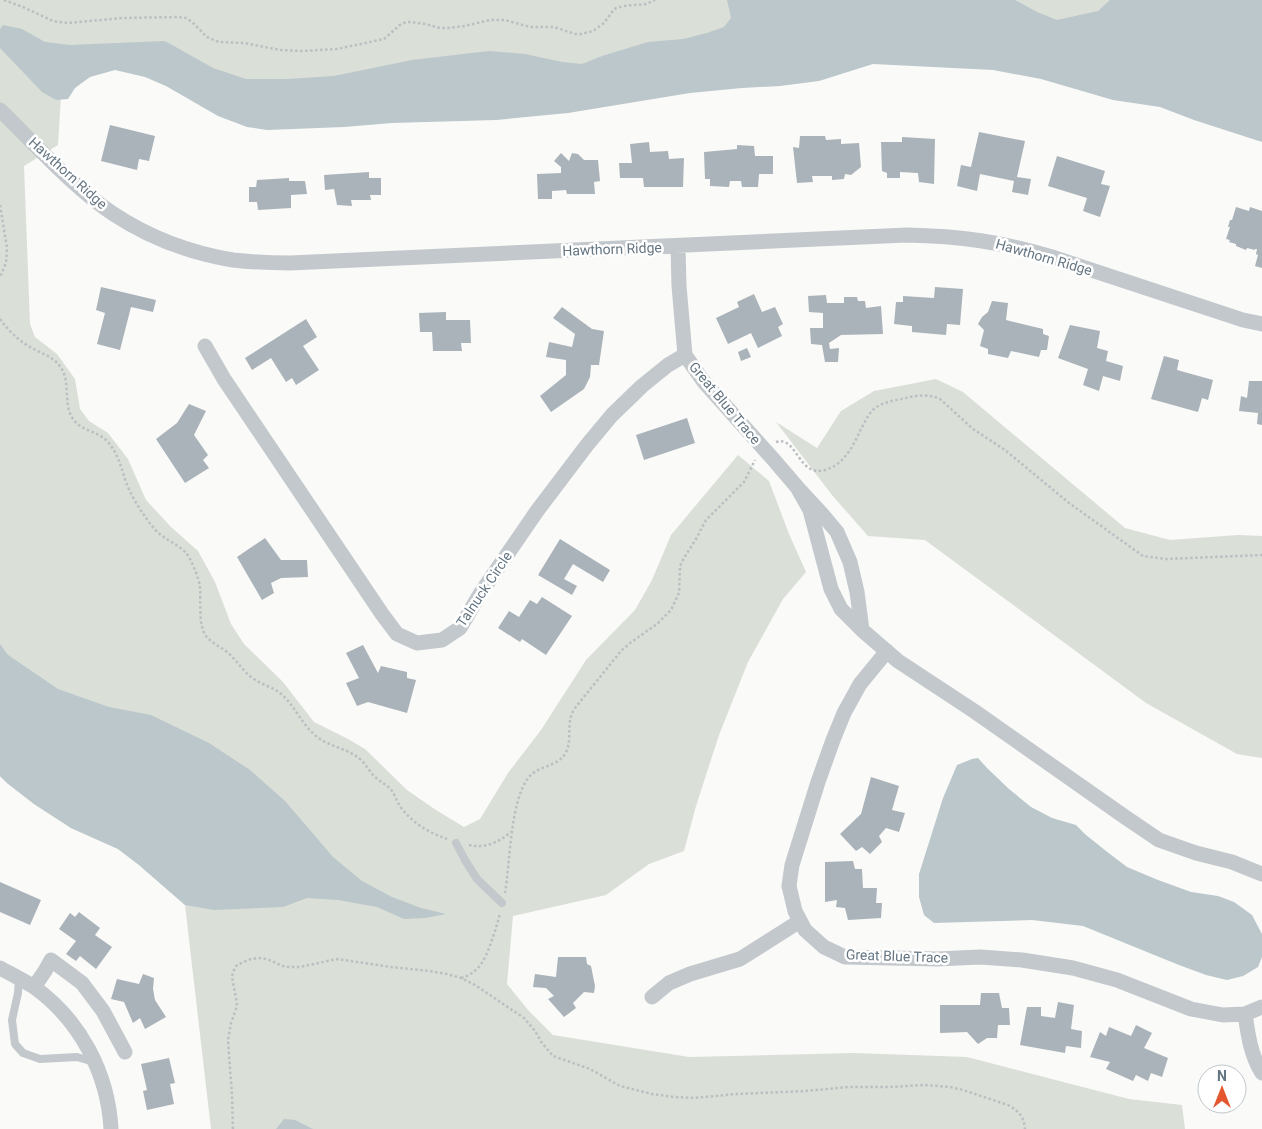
<svg xmlns="http://www.w3.org/2000/svg" width="1262" height="1129" font-family="Roboto,sans-serif">
<rect width="100%" height="100%" fill="#fafaf8"/>
<!-- green -->
<path fill="#dadfd7" d="M0,0H1262L1063,73L921,49L250,93L121,61L62,79L58,145L24,166L30,324L35,337L57,354L75,379L80,409L89,421L108,433L128,459L146,500L171,527L198,551L215,582L231,624L244,644L283,682L314,722L348,739L365,749L407,790L436,810L464,827L480,819L508,773L541,730L586,660L635,610L652,580L671,535L738,455L769,481L789,534L806,572L783,599L748,662L719,735L696,806L684,851L649,864L606,895L513,916L507,984L528,1010L553,1035L689,1057L854,1053L967,1057L1129,1099L1182,1105L1185,1129H211L185,905L139,865L118,849L71,828L34,804L7,783L0,776Z
M936,379L963,392L1125,528L1170,540L1238,535L1262,536V758L1237,754L1146,703L925,540L868,536L832,495L776,422L817,448L841,411L874,391Z"/>
<!-- water -->
<path fill="#bbc7cb" d="M727,0H1015L1037,12L1057,20L1098,11L1110,0H1262V142L1194,120L1160,107L1113,100L1041,79L993,70L873,64L819,81L780,86L742,88L690,93L568,113L496,120L392,123L344,127L267,130L247,127L218,116L166,86L145,77L115,70L90,77L75,88L68,99L56,100L42,92L0,48V29L3,25L22,29L45,42L70,45L165,41L213,68L246,79H287L334,76L412,60L489,51L525,54L562,62L582,64L602,56L648,42L683,39L707,33L724,27L731,18Z
M0,644L8,655L58,689L109,707L151,715L209,743L250,770L285,801L333,857L362,881L392,897L421,908L446,914L425,918L404,919L377,907L338,900L307,898L283,907L214,910L185,905L139,865L118,849L71,828L34,804L7,783L0,776Z
M978,758L987,768L1009,789L1031,807L1052,818L1076,825L1086,835L1106,851L1127,867L1158,880L1191,892L1218,896L1234,902L1252,915L1262,934V957L1258,967L1243,976L1227,980L1206,975L1179,965L1083,926L1032,920L934,923L924,915L919,897V874L943,798L957,765L972,759Z
M284,1119L295,1120L313,1129H276Z"/>
<!-- building -->
<path fill="#aab3b9" d="M110,125L155,136L149,161L139,159L137,170L101,161Z
M979,132L1025,141L1017,177L1031,179L1028,195L1012,192L1014,181L980,174L977,191L957,186L961,165L971,167Z
M800,136H825L826,140L841,139V144L859,143L861,167L851,175L845,174L844,179L832,180V176H812L813,182L797,183L793,147L799,148Z
M902,137L935,139L934,184L919,182L918,173L900,172V178H887V173L882,171L881,142H902Z
M649,142L650,152L668,151L669,159L684,158L683,187H644L643,178H620L619,163H632L630,144Z
M737,145L754,146L755,156H773V174H759L758,187H742L741,181H730L729,187L710,186V179H705L704,152L737,149Z
M561,153L569,161L572,153L578,154L584,160H598L600,181L594,182L595,194H567L566,190L552,191V199H538L537,174L561,173V167L554,161Z
M1057,156L1105,171L1101,184L1110,186L1100,217L1083,211L1087,198L1048,186Z
M369,172V178H381V195H370L371,200H351L352,206L337,205L334,189L325,190L324,175Z
M289,178V181H305L307,194L291,195V208L258,210L257,202H249V187H256L257,180Z
M1236,207L1249,211L1250,207L1262,211V268L1255,266L1258,255L1256,254L1257,249H1255V250L1247,248L1246,250L1236,246V244L1229,242L1230,240L1226,239L1230,227H1228L1230,220H1232Z
M101,287L156,300L153,312L131,307L120,350L97,344L105,313L96,310Z
M935,287L963,289L960,325L947,324L946,335L912,332V326L894,324L896,302H903V296L934,298Z
M754,294L762,312L775,307L783,324L778,327L782,336L758,348L751,333L728,344L716,318L739,307L737,302Z
M826,295L827,303H844V297H857L858,301H865L866,308L881,306L883,334L841,335L829,343L830,349L839,348L838,362H825L822,345L811,344L810,328H823V313L809,312L808,296Z
M992,301L1008,303L1006,320L1043,329V334L1049,336L1047,350H1041L1039,357L1011,351L1008,358L988,354V349L980,346L984,330L978,324L982,317L988,312Z
M562,307L592,329L604,331L599,365H591L590,377L584,389L551,412L540,396L566,375V360L546,357L549,342L572,347L575,334L553,318Z
M446,312V320H470L471,343H461L462,351H433L432,332H420L419,313Z
M306,319L317,337L303,346L319,370L296,385L292,378L286,382L271,358L252,370L245,358Z
M1070,325L1100,331L1097,348L1108,351L1106,361L1123,366L1120,381L1103,376L1099,391L1083,385L1088,369L1058,358Z
M747,348L751,357L741,361L738,352Z
M1164,356L1179,360L1177,370L1213,380L1208,400L1202,398L1198,412L1151,399Z
M1249,381H1262V425L1257,424L1258,413L1239,411L1241,396L1247,398Z
M189,404L206,411L194,435L208,455L203,460L209,468L185,483L156,439L177,423Z
M687,418L695,443L644,460L636,435Z
M265,538L281,560H307L308,577L281,578L271,583L274,593L262,600L237,557Z
M560,539L610,570L603,582L573,564L564,579L577,586L572,595L538,575Z
M542,597L572,616L546,655L522,639L520,642L498,628L509,611L519,617L530,600L537,604Z
M363,645L378,673L381,666L407,672V678L416,680L407,713L368,702L357,706L346,683L359,678L346,653Z
M871,777L899,786L892,810L905,813L899,832L886,828L879,836L882,842L870,854L862,847L856,851L840,834L861,814Z
M853,861L855,869H862L863,888H877L876,903H882L881,918L848,920L845,908L836,907L837,900L825,902V862Z
M0,882L41,900L30,925L0,912Z
M79,912L100,928L95,935L112,947L96,969L80,956L76,961L66,954L76,941L59,929L70,913L75,917Z
M558,957H586L587,964L591,966L595,986L594,993L584,992L573,1003L576,1008L564,1017L548,999L554,996L546,988L533,987L535,974L556,977Z
M143,974L154,978L153,989L155,1000L166,1017L145,1029L140,1018L133,1023L124,1002L111,999L117,979L139,984Z
M981,993H999L1002,1008H1009L1010,1025H998L997,1038H987L978,1044L967,1032L940,1033V1005H980Z
M1058,1002L1074,1005L1071,1029L1082,1031L1081,1048L1066,1046L1065,1053L1020,1045L1027,1007H1041V1016L1055,1018Z
M1136,1025L1152,1033L1144,1048L1168,1058L1162,1077L1151,1073L1148,1081L1136,1075L1133,1081L1106,1069L1110,1062L1090,1057L1100,1032L1106,1036L1109,1027L1131,1036Z
M169,1058L175,1083L170,1084L174,1104L147,1110L143,1091L147,1090L141,1064Z"/>
<g fill="none" stroke-linecap="round" stroke-linejoin="round">
<!-- path -->
<path stroke="#bbbfc2" stroke-width="2.5" stroke-dasharray="2.5 2.5" stroke-linecap="butt" d="M4,0L23,7L53,21L59,22L68,23L123,18L179,17L186,18L192,22L207,37L219,42L244,43L280,50L302,51L337,49L384,39L400,25L406,22H411L425,24L440,28H448L464,26L490,20H505L530,27H554L575,34H581L593,31L604,23L612,12L616,8L624,6L646,4L655,0
M0,205L7,248L6,263L0,277
M0,319C8,330 18,340 30,347C40,353 52,356 59,365C72,380 62,403 73,419C81,431 98,431 107,441C118,453 121,467 126,482C130,493 137,505 144,515C149,522 154,530 161,535C171,543 184,547 190,559C194,567 199,579 200,587C201,601 198,625 206,636C211,643 220,646 227,652C237,660 243,672 254,679C262,685 273,687 280,693C296,706 302,727 320,739C332,747 348,749 360,759C366,764 369,771 374,776C380,782 388,785 392,791C396,797 398,805 403,810C414,824 430,833 447,839
M776,442C798,435 798,481 828,469C845,463 854,444 861,429C865,422 868,414 874,409C882,402 896,400 906,398C918,395 929,394 940,399L973,429L1005,450L1069,503L1143,556L1166,559L1262,555
M469,845C485,849 499,842 511,832
M505,893C510,864 510,800 529,777C539,765 559,767 566,752C573,738 565,722 575,708L621,651L630,643L657,624L671,610L679,593L680,566L684,558L696,539L706,520L744,482L755,460
M461,978C480,973 486,957 492,940C495,931 498,922 500,913
M233,1129L232,1096L228,1040L231,1023L237,1006L236,998L234,988L232,976L235,967L239,964L251,959L259,958L267,959L285,967H300L337,959L391,967L429,971L447,974L461,978L475,985L524,1018L535,1031L542,1043L553,1056L590,1069L620,1086L652,1094L674,1097L694,1098L737,1094L806,1091L848,1087H890L924,1085L950,1087L963,1090L1008,1105C1019,1111 1024,1117 1025,1129"/>
<!-- service -->
<path stroke="#c3c8cc" stroke-width="8" d="M456,843L465,860L477,879L502,903
M19,979L18,993L12,1020L15,1044L23,1053L40,1059L77,1057L94,1062"/>
<!-- minor -->
<path stroke="#c3c8cc" stroke-width="15" d="M0,110C35,144 72,186 112,213C148,237 190,253 233,260C251,262 271,263 290,263L907,235C959,236 1003,242 1052,257L1243,320L1262,324
M678,246L679,286L685,355L704,382L773,459L797,487L822,514L837,532L850,562L857,592L862,630
M205,346L224,379L382,614L397,634L417,643L442,640L460,628L480,594L537,511L587,445L612,415L642,386L668,365L685,355
M797,487L810,510L831,589L841,609L862,630L898,661L974,711L1125,817L1159,840L1196,853L1232,862L1262,874
M887,651L860,684L844,713L833,740L818,782L792,865L789,886L795,911L805,930L824,947L845,957L937,959L980,957L1022,960L1073,968L1117,980L1191,1009L1223,1015L1245,1014L1262,1007
M0,968C11,974 23,980 34,987C80,1020 108,1073 111,1129
M34,987L45,971L51,960L82,983L103,1011L125,1052
M652,997L669,983L690,974L740,959L800,921
M1245,1014C1248,1035 1251,1056 1262,1073"/>
</g>
<g text-anchor="middle" stroke-width="5" stroke-linejoin="round" paint-order="stroke">
<!-- street labels -->
<g font-size="14" fill="#657683" stroke="#fff">
<text transform="translate(68 173) rotate(42)" y="5">Hawthorn Ridge</text>
<text transform="translate(612 249) rotate(-2)" y="5">Hawthorn Ridge</text>
<text transform="translate(1044 257) rotate(16)" y="5">Hawthorn Ridge</text>
<text transform="translate(725 403) rotate(50)" y="5">Great Blue Trace</text>
<text transform="translate(484 589) rotate(-56)" y="5">Talnuck Circle</text>
<text transform="translate(897 956) rotate(2)" y="5">Great Blue Trace</text>
</g>
</g>
<!-- north arrow -->
<g transform="translate(1222 1089)"><circle r="24" fill="#ffffff" stroke="#c1c8cd"/>
<path d="M0-4L9 19L0 12L-9 19Z" fill="#e4572e"/>
<text y="-8" font-size="14" font-weight="bold" text-anchor="middle" fill="#657683">N</text>
</g>
</svg>
